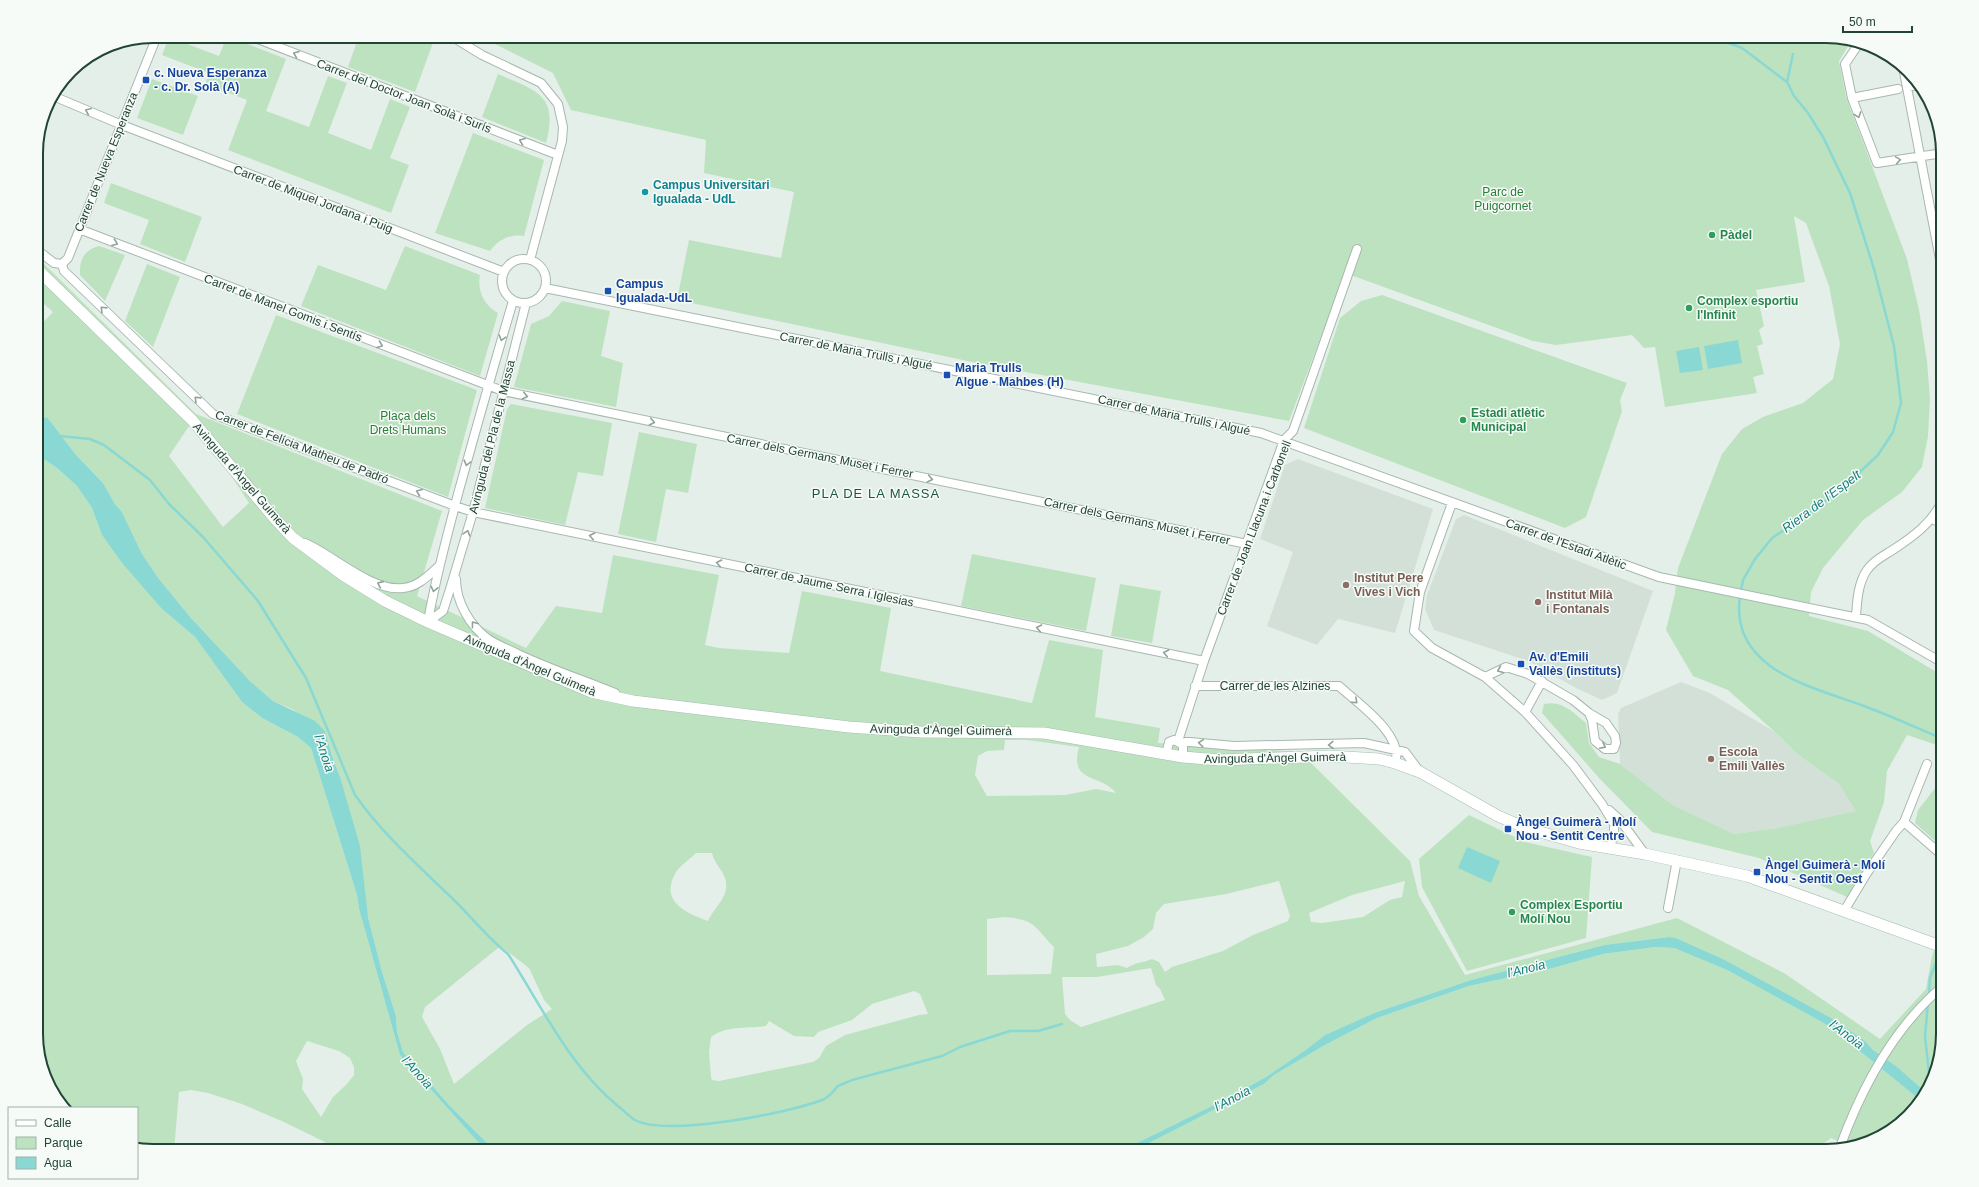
<svg xmlns="http://www.w3.org/2000/svg" width="1979" height="1187" font-family="Helvetica,sans-serif">
<rect width="100%" height="100%" fill="#e5efe9"/>
<!-- built -->
<path fill="#d3e0d7" d="M1298,459L1433,509L1395,633L1338,619L1317,645L1267,626L1293,552L1260,539L1285,465Z
M1464,515L1653,591L1617,693L1602,700L1576,688L1528,661L1434,630L1425,609L1427,595L1456,519Z
M1681,682L1710,693L1775,732L1797,754L1839,784L1857,811L1777,828L1734,834L1673,805L1620,764L1618,714L1621,708Z"/>
<!-- green -->
<path fill="#bde2bf" fill-rule="evenodd" d="M227,36L286,59L266,111L309,127L328,76L347,83L328,133L371,150L390,99L410,107L390,158L409,165L391,213L228,150L247,100L205,84L209,73L162,55L169,37L219,56Z
M359,36H375L389,41L392,36L435,37L415,92L348,67Z
M479,36H1826L1850,43L1839,61L1846,97L1907,259L1919,310L1927,361L1930,399L1928,436L1922,467L1902,492L1863,520L1823,568L1811,592L1809,616L1868,631L1943,676V747L1907,735L1887,771L1884,802L1870,841L1874,853L1847,897L1759,858L1652,832L1600,779L1542,713L1544,704C1562,700 1574,713 1586,723L1589,743L1599,757L1620,764L1673,805L1734,834L1777,828L1856,811L1839,784L1797,754L1775,732L1728,690L1693,676L1666,630L1675,593L1678,568L1722,454L1742,429L1763,417L1803,403L1833,379L1840,344L1829,286L1806,223L1794,216L1805,282L1756,290L1764,326L1759,330L1763,344L1757,346L1764,374L1753,377L1757,393L1665,407L1655,347L1644,348L1632,335L1556,345L1533,341L1345,273L1289,421L977,363L677,300L689,240L781,258L794,192L704,173L706,140L571,110L553,73Z
M498,74C536,91 559,94 546,143L482,117Z
M152,79L198,96L183,135L137,118Z
M473,133L544,160L524,236C510,234 499,239 490,251L435,233Z
M111,183L202,217L185,262L140,244L149,220L104,203Z
M99,246L125,255L105,301L80,275C79,260 84,250 99,246Z
M405,246L480,275C477,291 484,305 498,313L480,376L301,306L318,265L386,290Z
M36,256L196,414L442,511L417,596L526,648L556,606L602,613L613,555L719,575L705,645L719,648L789,653L802,591L891,608L880,671L1032,703L1049,640L1103,650L1095,717L1160,728L1158,743L1300,752L1410,861L1419,896L1465,975L1677,918L1784,973L1880,1039L1926,989L1932,956L1943,926V959L1938,976C1954,1005 1936,1062 1927,1093L1896,1066L1873,1050L1865,1041L1833,1019L1723,959L1676,938L1669,937L1604,945L1471,980L1374,1013L1325,1035L1307,1049L1266,1077L1224,1100L1137,1143L1111,1151H495L449,1105L403,1052L397,1032L396,1016L382,972L368,917L340,777L332,756L325,731L292,709L273,701L250,681L191,618L159,579L142,554L122,512L115,504L103,483L76,455L47,417L36,420V330L53,312L36,297ZM189,426C214,446 232,477 249,503L223,527L169,456ZM1005,740H1027L1079,747C1069,784 1100,773 1116,793L1096,789L1065,795L987,796L975,775L978,756L987,751L1004,750ZM696,853H712C714,863 722,869 725,878C731,896 714,907 708,921C685,913 659,901 676,872C681,865 690,859 696,853ZM1279,881L1290,916L1288,921L1253,935L1223,951L1172,967L1165,972L1159,962L1152,959C1143,963 1136,962 1127,968L1118,965L1097,967L1096,954L1128,946L1144,937L1153,929L1156,913L1164,904L1226,894ZM1405,881L1402,897L1390,900L1363,917L1322,923L1311,922L1309,913L1352,895ZM1005,917C1037,920 1034,927 1054,947L1051,974L987,975V919ZM498,948H503L529,968L544,1000L552,1009L527,1025L454,1084L440,1049L422,1017L425,1007ZM1151,968L1156,985L1160,989L1165,1000L1081,1027L1070,1020L1065,1014L1062,977H1097ZM914,991L920,994L928,1014L919,1015L845,1035L826,1046L819,1058L813,1062L719,1081L712,1080L711,1077L709,1052L711,1037C727,1025 747,1029 766,1026L769,1021L794,1036L814,1037L818,1032L852,1020L872,1004Z
M147,264L180,277L153,347L125,321Z
M1382,295L1627,383L1620,400L1622,411L1586,517L1565,528L1304,428L1340,318L1361,301Z
M562,301L610,311L601,356L623,363L616,407L514,387L531,324L549,316Z
M276,315L477,390L448,497L237,414Z
M511,404L612,423L603,476L578,472L565,525L485,508L507,409Z
M639,432L697,444L688,493L666,489L656,542L618,534Z
M36,454L57,468L77,486L92,508L102,535L162,609L195,637L242,702L262,718L298,737L311,748L357,895L359,909L400,1055L486,1151H330V1146L323,1141L284,1122L242,1104L208,1093L191,1090L179,1092L174,1151H153L137,1147V1108H67L52,1093L36,1041ZM307,1041L339,1051L350,1058L354,1067V1075L347,1084L333,1097L321,1117L302,1089L303,1079L296,1061Z
M972,554L1096,578L1086,631L961,606Z
M1120,584L1161,591L1152,643L1111,636Z
M1940,782H1943V848L1915,823L1918,810Z
M1469,815L1525,842L1592,857L1586,938L1467,971L1422,887L1419,859Z
M1656,947L1674,948L1727,970L1829,1026L1920,1100L1884,1135L1847,1145L1831,1138L1814,1151H1131L1264,1084L1274,1075L1325,1045L1377,1018L1469,986L1553,968L1603,954Z"/>
<!-- water -->
<path fill="#89d8d4" d="M1738,340L1742,363L1708,369L1704,346Z
M1699,347L1703,370L1680,373L1676,351Z
M47,417L76,455L103,483L115,504L122,512L142,554L159,579L191,618L250,681L273,701L315,721L325,731L332,756L340,777L360,846L368,917L382,972L396,1016L397,1032L403,1052L449,1105L495,1151H486L400,1055L359,909L357,895L311,748L298,737L262,718L242,702L195,637L162,609L123,564L102,535L92,508L77,486L57,468L36,454V420Z
M1467,847L1500,861L1491,883L1458,868Z
M1669,937L1676,938L1723,959L1833,1019L1865,1041L1873,1050L1896,1066L1927,1093L1920,1100L1829,1026L1727,970L1674,948L1656,947L1603,954L1553,968L1469,986L1377,1018L1325,1045L1274,1075L1264,1084L1135,1150L1111,1151L1137,1143L1224,1100L1266,1077L1307,1049L1325,1035L1374,1013L1471,980L1604,945Z"/>
<g fill="none" stroke-linecap="round" stroke-linejoin="round">
<!-- stream -->
<path stroke="#89d8d4" stroke-width="2.5" d="M1711,36L1742,48L1787,82L1794,96L1808,113L1823,137L1850,193L1874,269L1894,346L1901,403L1893,432L1878,455L1846,485L1804,517L1772,538L1755,559L1743,580L1741,591
M1787,82L1793,54
M60,436L90,439L104,445L150,480L169,504L203,537L258,601L306,678L355,795C383,835 421,868 456,902C473,919 488,938 508,954C542,1007 569,1066 619,1107C624,1111 630,1117 635,1120C667,1137 789,1113 822,1100C830,1097 833,1091 838,1086C842,1084 848,1082 852,1080L942,1056L960,1047L1010,1031H1038L1062,1024
M1740,596C1729,670 1813,687 1864,706C1891,716 1917,728 1943,739
M1929,995L1930,978L1941,950
M1928,1002L1925,1037L1930,1081"/>
<defs>
<path id="street" d="M250,36L558,155
M451,36L482,55L541,83L558,104L563,127L562,141L530,260
M1858,45L1845,64L1852,98L1877,163L1943,153
M1904,72L1943,275
M1907,87L1918,85
M53,96L122,125L504,272
M1852,98L1898,89
M79,229L503,391L1247,544
M36,249L54,263L62,264
M502 281a22 22 0 1 1 44 0a22 22 0 1 1-44 0Z
M62,264L64,271L213,414L455,506L473,512L1204,661
M62,264L68,258L157,36
M545,288L1261,433L1659,577L1868,620L1943,663
M1452,503L1420,592L1414,631L1432,648L1485,677L1525,712L1573,765L1602,804L1614,824V833L1610,848
M1932,519L1943,524
M305,543C333,555 372,592 403,588C418,587 429,575 439,566
M456,579C456,602 470,626 488,639C497,645 508,649 518,654C550,669 583,680 615,693
M1856,617C1857,601 1858,583 1867,570C1873,561 1883,556 1891,551C1913,537 1932,523 1943,500
M428,622L443,611L451,586L473,512L526,303
M428,622C435,579 447,537 458,494C476,429 494,365 513,301
M1485,677L1506,667L1528,674L1573,700L1589,713L1606,723L1615,736L1616,743L1614,749H1605L1595,741L1592,720L1589,713
M1195,686H1339C1357,703 1405,735 1395,763
M1525,712L1542,681
M1178,741L1204,661L1284,440L1293,431L1357,249
M1183,745L1185,742H1190L1234,746L1364,743L1405,752L1420,772
M1166,755L1169,742L1174,740L1183,745V757
M1609,810L1620,820L1645,854
M1904,822L1943,856
M1668,908L1677,860
M1844,911L1867,873L1896,831L1904,822L1927,764
M1840,1147C1862,1087 1893,1028 1943,986"/>
<path id="secondary" d="M36,268L192,420L276,520L293,538L343,575L385,601L428,622L591,692L633,701L849,727L921,732L1044,733L1183,757L1220,760L1330,756L1379,759L1395,763L1420,772L1498,816L1526,828L1579,843L1645,854L1747,876L1943,947"/>
</defs>
<!-- street casing -->
<use href="#street" stroke="#a7b8af" stroke-width="10"/>
<!-- secondary casing -->
<use href="#secondary" stroke="#a5bfb1" stroke-width="12"/>
<!-- street -->
<use href="#street" stroke="#fff" stroke-width="8"/>
<!-- secondary -->
<use href="#secondary" stroke="#fff" stroke-width="11"/>
</g>
<!-- one-way arrows -->
<defs><path id="oneway-chevron" d="M-2-3.5L2.5 0L-2 3.5" fill="none" stroke-width="1.6" stroke-linecap="round" stroke-linejoin="round"/></defs>
<g stroke="#90a29a">
<use href="#oneway-chevron" transform="translate(296 54) rotate(-159)"/>
<use href="#oneway-chevron" transform="translate(88 111) rotate(-157)"/>
<use href="#oneway-chevron" transform="translate(1858 115) rotate(70)"/>
<use href="#oneway-chevron" transform="translate(522 141) rotate(-159)"/>
<use href="#oneway-chevron" transform="translate(1898 160) rotate(-9)"/>
<use href="#oneway-chevron" transform="translate(115 243) rotate(21)"/>
<use href="#oneway-chevron" transform="translate(103 309) rotate(-136)"/>
<use href="#oneway-chevron" transform="translate(502 338) rotate(107)"/>
<use href="#oneway-chevron" transform="translate(380 345) rotate(21)"/>
<use href="#oneway-chevron" transform="translate(525 396) rotate(12)"/>
<use href="#oneway-chevron" transform="translate(197 399) rotate(-136)"/>
<use href="#oneway-chevron" transform="translate(652 422) rotate(12)"/>
<use href="#oneway-chevron" transform="translate(467 463) rotate(105)"/>
<use href="#oneway-chevron" transform="translate(930 479) rotate(11)"/>
<use href="#oneway-chevron" transform="translate(419 492) rotate(-159)"/>
<use href="#oneway-chevron" transform="translate(467 533) rotate(-74)"/>
<use href="#oneway-chevron" transform="translate(592 536) rotate(-168)"/>
<use href="#oneway-chevron" transform="translate(719 563) rotate(-168)"/>
<use href="#oneway-chevron" transform="translate(380 584) rotate(-156)"/>
<use href="#oneway-chevron" transform="translate(434 589) rotate(103)"/>
<use href="#oneway-chevron" transform="translate(474 624) rotate(-127)"/>
<use href="#oneway-chevron" transform="translate(1039 628) rotate(-169)"/>
<use href="#oneway-chevron" transform="translate(1166 653) rotate(-169)"/>
<use href="#oneway-chevron" transform="translate(1500 670) rotate(157)"/>
<use href="#oneway-chevron" transform="translate(1355 701) rotate(42)"/>
<use href="#oneway-chevron" transform="translate(1201 743) rotate(-175)"/>
<use href="#oneway-chevron" transform="translate(1331 745) rotate(178)"/>
<use href="#oneway-chevron" transform="translate(1603 746) rotate(27)"/>
</g>
<!-- markers -->
<g fill="#1a4fb4" stroke="#f6fbf8" stroke-width="1.5">
<rect x="142" y="76" width="8" height="8" rx="2"/>
<rect x="604" y="287" width="8" height="8" rx="2"/>
<rect x="943" y="371" width="8" height="8" rx="2"/>
<rect x="1517" y="660" width="8" height="8" rx="2"/>
<rect x="1504" y="825" width="8" height="8" rx="2"/>
<rect x="1753" y="868" width="8" height="8" rx="2"/>
</g>
<circle fill="#0f9aa8" stroke="#f6fbf8" stroke-width="1.5" cx="645" cy="192" r="4"/>
<g fill="#2e9e5b" stroke="#f6fbf8" stroke-width="1.5">
<circle cx="1712" cy="235" r="4"/>
<circle cx="1689" cy="308" r="4"/>
<circle cx="1463" cy="420" r="4"/>
<circle cx="1512" cy="912" r="4"/>
</g>
<g fill="#8d6e63" stroke="#f6fbf8" stroke-width="1.5">
<circle cx="1346" cy="585" r="4"/>
<circle cx="1538" cy="602" r="4"/>
<circle cx="1711" cy="759" r="4"/>
</g>
<g text-anchor="middle" stroke-width="3" stroke-linejoin="round" paint-order="stroke">
<!-- transit labels -->
<g font-size="12" font-weight="bold" fill="#164399" stroke="#f6fbf8" text-anchor="start">
<text x="154" y="77">c. Nueva Esperanza<tspan x="154" dy="14">- c. Dr. Solà (A)</tspan></text>
<text x="616" y="288">Campus<tspan x="616" dy="14">Igualada-UdL</tspan></text>
<text x="955" y="372">Maria Trulls<tspan x="955" dy="14">Algue - Mahbes (H)</tspan></text>
<text x="1529" y="661">Av. d'Emili<tspan x="1529" dy="14">Vallès (instituts)</tspan></text>
<text x="1516" y="826">Àngel Guimerà - Molí<tspan x="1516" dy="14">Nou - Sentit Centre</tspan></text>
<text x="1765" y="869">Àngel Guimerà - Molí<tspan x="1765" dy="14">Nou - Sentit Oest</tspan></text>
</g>
<!-- street labels -->
<g font-size="12" fill="#224434" stroke="#f6fbf8">
<text transform="translate(404 96) rotate(21)" y="4">Carrer del Doctor Joan Solà i Surís</text>
<text transform="translate(106 162) rotate(-68)" y="4">Carrer de Nueva Esperanza</text>
<text transform="translate(313 199) rotate(21)" y="4">Carrer de Miquel Jordana i Puig</text>
<text transform="translate(283 308) rotate(21)" y="4">Carrer de Manel Gomis i Sentís</text>
<text transform="translate(856 351) rotate(11)" y="4">Carrer de Maria Trulls i Algué</text>
<text transform="translate(1174 415) rotate(12)" y="4">Carrer de Maria Trulls i Algué</text>
<text transform="translate(492 437) rotate(-76)" y="4">Avinguda del Pla de la Massa</text>
<text transform="translate(302 447) rotate(21)" y="4">Carrer de Felícia Matheu de Padró</text>
<text transform="translate(820 456) rotate(11)" y="4">Carrer dels Germans Muset i Ferrer</text>
<text transform="translate(242 478) rotate(49)" y="4">Avinguda d'Àngel Guimerà</text>
<text transform="translate(1137 521) rotate(12)" y="4">Carrer dels Germans Muset i Ferrer</text>
<text transform="translate(1254 528) rotate(-69)" y="4">Carrer de Joan Llacuna i Carbonell</text>
<text transform="translate(1566 544) rotate(20)" y="4">Carrer de l'Estadi Atlètic</text>
<text transform="translate(829 585) rotate(12)" y="4">Carrer de Jaume Serra i Iglesias</text>
<text transform="translate(530 665) rotate(23)" y="4">Avinguda d'Àngel Guimerà</text>
<text x="1275" y="690">Carrer de les Alzines</text>
<text transform="translate(941 730) rotate(1)" y="4">Avinguda d'Àngel Guimerà</text>
<text transform="translate(1275 758) rotate(-1)" y="4">Avinguda d'Àngel Guimerà</text>
</g>
<!-- culture labels -->
<g font-size="12" font-weight="bold" fill="#0d838f" stroke="#f6fbf8" text-anchor="start">
<text x="653" y="189">Campus Universitari<tspan x="653" dy="14">Igualada - UdL</tspan></text>
</g>
<!-- park labels -->
<g font-size="12" fill="#287f37" stroke="#f6fbf8">
<text x="1503" y="196">Parc de<tspan x="1503" dy="14">Puigcornet</tspan></text>
<text x="408" y="420">Plaça dels<tspan x="408" dy="14">Drets Humans</tspan></text>
</g>
<!-- leisure labels -->
<g font-size="12" font-weight="bold" fill="#27864d" stroke="#f6fbf8" text-anchor="start">
<text x="1720" y="239">Pàdel</text>
<text x="1697" y="305">Complex esportiu<tspan x="1697" dy="14">l'Infinit</tspan></text>
<text x="1471" y="417">Estadi atlètic<tspan x="1471" dy="14">Municipal</tspan></text>
<text x="1520" y="909">Complex Esportiu<tspan x="1520" dy="14">Molí Nou</tspan></text>
</g>
<!-- education labels -->
<g font-size="12" font-weight="bold" fill="#785e54" stroke="#f6fbf8" text-anchor="start">
<text x="1354" y="582">Institut Pere<tspan x="1354" dy="14">Vives i Vich</tspan></text>
<text x="1546" y="599">Institut Milà<tspan x="1546" dy="14">i Fontanals</tspan></text>
<text x="1719" y="756">Escola<tspan x="1719" dy="14">Emili Vallès</tspan></text>
</g>
<!-- neighbourhood labels -->
<g font-size="13" letter-spacing="1" fill="#1b583d" stroke="#f6fbf8">
<text x="876" y="498">PLA DE LA MASSA</text>
</g>
<!-- water labels -->
<g font-size="13" font-style="italic" fill="#15807c" stroke="#f6fbf8">
<text transform="translate(1821 501) rotate(-37)" y="5">Riera de l'Espelt</text>
<text transform="translate(325 753) rotate(72)" y="5">l'Anoia</text>
<text transform="translate(1526 968) rotate(-14)" y="5">l'Anoia</text>
<text transform="translate(1847 1034) rotate(37)" y="5">l'Anoia</text>
<text transform="translate(418 1072) rotate(48)" y="5">l'Anoia</text>
<text transform="translate(1232 1098) rotate(-28)" y="5">l'Anoia</text>
</g>
</g>
<!-- crop -->
<path d="M0 0H1979V1187H0ZM153 43H1826A110 110 0 0 1 1936 153V1034A110 110 0 0 1 1826 1144H153A110 110 0 0 1 43 1034V153A110 110 0 0 1 153 43Z" fill="#f6fbf8" fill-rule="evenodd"/>
<path fill="none" stroke="#224434" stroke-width="2" d="M153 43H1826A110 110 0 0 1 1936 153V1034A110 110 0 0 1 1826 1144H153A110 110 0 0 1 43 1034V153A110 110 0 0 1 153 43Z"/>
<!-- legend -->
<rect x="8" y="1107" width="130" height="72" fill="#f6fbf8" stroke="#a1b2aa"/>
<rect x="16" y="1120" width="20" height="6" fill="#ffffff" stroke="#a1b2aa"/>
<text x="44" y="1127" font-size="12" fill="#224434">Calle</text>
<rect x="16" y="1137" width="20" height="12" fill="#bde2bf" stroke="#a1b2aa"/>
<text x="44" y="1147" font-size="12" fill="#224434">Parque</text>
<rect x="16" y="1157" width="20" height="12" fill="#89d8d4" stroke="#a1b2aa"/>
<text x="44" y="1167" font-size="12" fill="#224434">Agua</text>
<!-- scale -->
<path d="M1843 26v6h69v-6" fill="none" stroke="#224434" stroke-width="2"/>
<text x="1849" y="26" font-size="12" fill="#224434" stroke="#f6fbf8" stroke-width="3" paint-order="stroke">50 m</text>
</svg>
